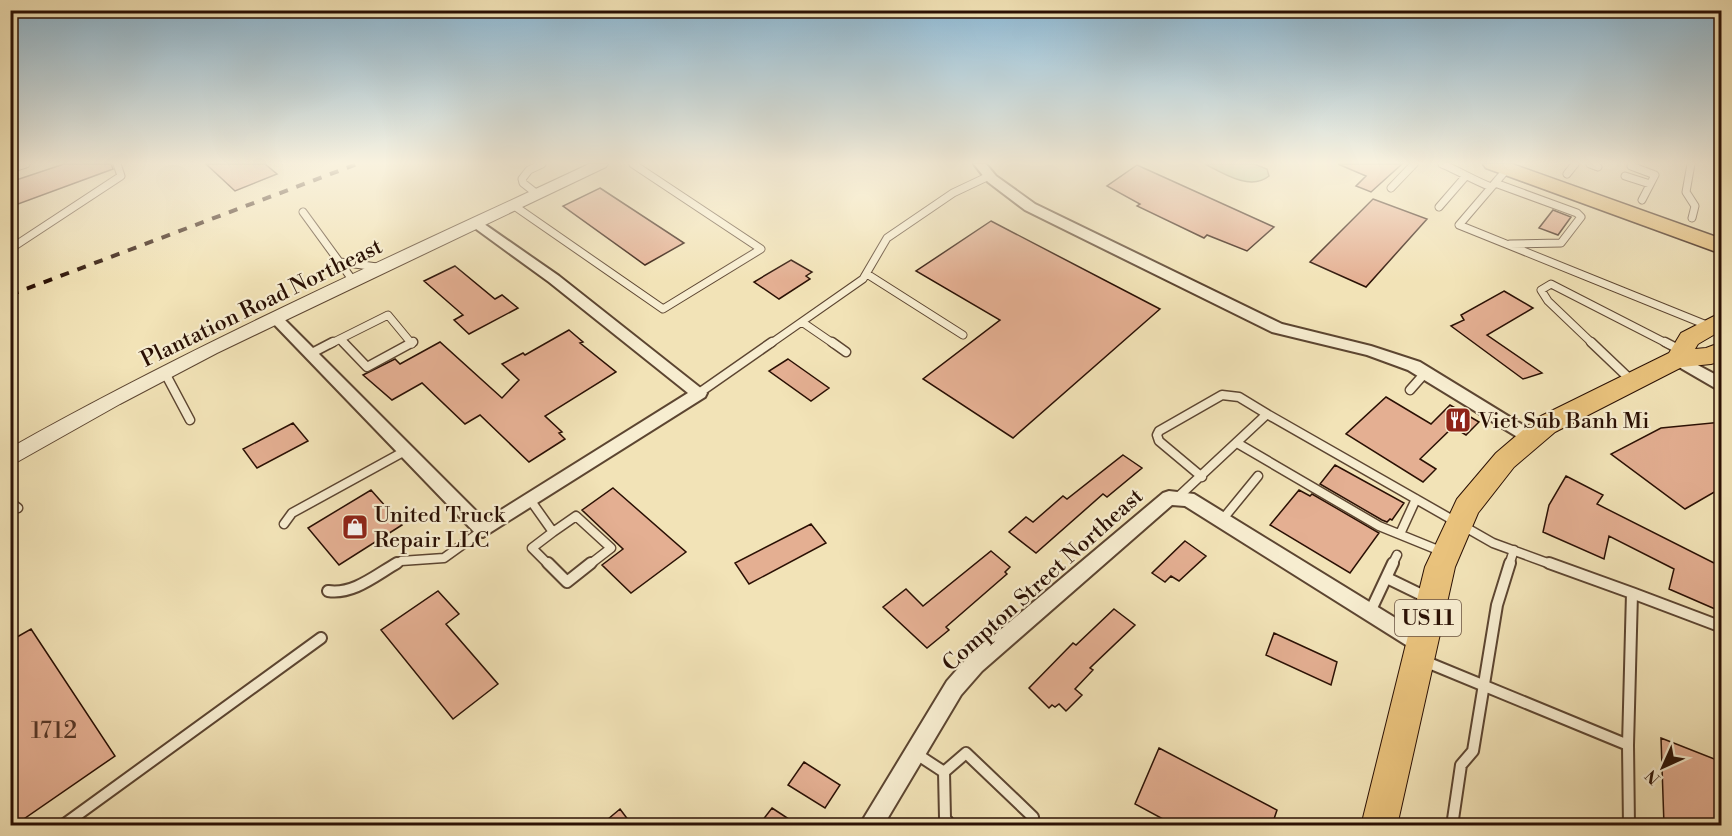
<svg xmlns="http://www.w3.org/2000/svg" width="1732" height="836" font-family="'Libre Bodoni',serif">
<rect width="100%" height="100%" fill="#f2e3b7"/>
<filter id="stains"><feTurbulence type="fractalNoise" baseFrequency=".00333" numOctaves="4"/><feColorMatrix values="0 0 0 0 .2 0 0 0 0 .09 0 0 0 0 .02 0 0 0 .5 -.17"/></filter>
<radialGradient id="worn" r=".72"><stop offset=".6" stop-color="#630" stop-opacity="0"/><stop offset="1" stop-color="#630" stop-opacity=".3"/></radialGradient>
<!-- green -->
<path fill="#b5c593" stroke="#706a4c" stroke-width="1.5" d="M1205,164H1254L1267,169L1269,176C1251,191 1224,174 1205,164Z"/>
<!-- building -->
<path fill="#e4af92" stroke="#2a1004" stroke-width="1.5" d="M64,164H111L113,169L10,207V182Z
M206,164H265L277,174L235,191Z
M1338,164H1402L1371,192L1356,186L1366,176Z
M1137,165L1274,227L1247,251L1207,235L1204,238L1137,206L1140,204L1107,186Z
M600,188L684,243L645,265L563,206Z
M1373,199L1427,219L1366,287L1310,262Z
M1553,210L1571,217L1558,235L1539,228Z
M991,221L1160,309L1013,438L923,379L1000,320L916,271Z
M791,260L812,272L806,276L810,279L779,299L754,282Z
M455,266L495,299L502,295L518,308L469,334L454,320L463,315L424,281Z
M1504,291L1533,308L1487,335L1542,373L1523,379L1451,326L1464,320L1461,315Z
M569,330L583,342L580,343L616,372L545,416L562,432L559,433L565,439L529,462L480,415L465,424L422,383L392,400L363,375L395,359L400,364L440,342L502,398L519,380L502,364L523,353L525,355Z
M788,359L829,388L811,401L769,371Z
M1386,397L1431,424L1450,405L1479,422L1466,435L1453,427L1420,459L1436,469L1423,482L1346,434Z
M1722,422V491H1716L1685,509L1611,454L1661,428Z
M293,423L308,441L257,468L243,449Z
M1123,455L1142,468L1107,497L1103,494L1036,553L1009,532L1026,517L1033,522L1063,496L1067,499Z
M1335,465L1404,503L1392,520L1390,519L1387,522L1382,520L1320,484Z
M1566,476L1603,495L1597,504L1722,567V612L1669,589L1674,569L1609,536L1604,559L1543,532L1549,505Z
M613,488L686,552L631,593L602,565L623,549L582,510Z
M371,490L402,525L339,565L308,528Z
M1299,490L1310,496L1312,494L1379,533L1350,573L1270,525Z
M811,524L826,543L749,584L735,563Z
M1185,541L1206,556L1179,581L1171,576L1165,582L1152,573Z
M991,551L1010,567L1005,572L1007,574L946,627L949,630L927,648L883,607L906,589L923,606Z
M438,591L459,614L446,624L498,684L453,719L381,630Z
M1114,609L1135,625L1090,668L1093,670L1075,689L1082,695L1066,711L1059,704L1055,707L1052,705L1049,708L1029,688L1073,643L1076,645Z
M31,629L115,756L15,825H10V641Z
M1274,633L1337,662L1331,685L1266,655Z
M1661,738L1722,762V825H1664Z
M1159,748L1277,810L1272,825H1174L1135,804Z
M804,762L840,785L825,808L788,785Z
M772,808L798,825H759Z
M620,809L632,825H601Z"/>
<g fill="none" stroke-linecap="round" stroke-linejoin="round">
<defs>
<path id="service-far2" d="M1442,164C1459,171 1473,180 1491,187
M1590,164L1598,167
M1691,164L1686,192L1695,206L1692,218
M1631,166L1655,175L1642,200
M10,169L26,164
M1507,169L1459,225L1709,326
M1567,174L1575,164
M1625,176L1650,184
M1495,183L1577,213L1581,217L1561,243L1510,244
M1391,188L1414,164
M537,194L523,183L522,179L529,170L542,164
M513,205L663,309L761,249L633,164
M1439,207L1465,177
M303,212L354,282
M10,249L121,176L117,164
M340,262L377,267
M867,274L963,335
M802,322L834,344
M340,339L345,344
M340,339L388,315L412,344
M330,344L340,339
M770,344L863,279L887,238L953,193L989,176
M1593,344L1548,301L1541,290L1551,284L1668,344"/>
<path id="service-far1" d="M343,342L367,367L413,342
M832,342L846,352
M1591,342L1633,382
M1665,342L1682,351
M310,354L333,342
M165,373L190,420
M1410,390L1425,373
M699,393L772,342
M1237,443L1379,526L1443,552
M1202,477L1159,441L1157,435L1159,431L1222,395L1239,397L1267,414
M1178,497L1267,414L1493,543L1553,565
M531,501L553,532
M10,502L18,508
M1222,520L1258,476
M284,524L292,513L405,451
M553,532L576,516L611,548L589,565
M1400,534L1416,499
M395,565L401,561L444,558L483,530
M549,565L532,548L553,532
M1392,565L1397,555
M1509,565L1514,550"/>
<path id="service" d="M548,563L567,582L591,563
M1387,578L1426,597
M328,591C353,595 376,575 397,563
M1632,593L1722,627
M1370,612L1393,563
M1424,661L1628,745L1632,593L1549,563
M1628,745L1629,826
M915,753L944,772
M944,772L966,753L1033,817L1034,826
M944,772L945,818L951,826
M62,826L321,638
M1452,826L1461,765L1473,751L1497,605L1510,563"/>
<path id="minor" d="M974,164H986L996,176L1035,204L1282,324L1371,346L1420,362L1536,433L1538,437L1536,441L1530,443L1524,441L1408,370L1367,355L1272,332L1025,210L988,182Z
M477,219L559,276L707,393L705,397L483,537L477,535L269,319L271,316H281L485,520L688,393L549,282L472,226L470,223L472,220Z
M1677,354L1722,378V392L1672,363L1669,359L1672,355Z
M1169,491L1194,494L1428,638L1431,644L1428,650L1421,653L1414,650L1185,506L1172,505L982,671L961,695L883,826H859L947,681L968,657L1163,493Z"/>
<path id="tertiary" d="M589,164H608L606,167L217,353L120,404L10,466V448C198,342 395,255 589,164Z"/>
<path id="primary" d="M1722,312V330L1698,344L1695,349L1706,348L1722,342V361L1711,364L1682,367L1555,432L1514,467L1478,513L1455,567L1397,826H1361L1425,567L1457,499L1496,453L1537,418L1669,353L1681,333Z"/>
<path id="trunk" d="M1483,164H1512L1722,239V254L1486,168Z"/>
</defs>
<!-- service-far2 casing -->
<use href="#service-far2" stroke="#5c4531" stroke-width="9"/>
<!-- service-far1 casing -->
<use href="#service-far1" stroke="#5c4531" stroke-width="11"/>
<!-- service casing -->
<use href="#service" stroke="#5c4531" stroke-width="14"/>
<!-- minor casing -->
<use href="#minor" stroke="#5c4531" stroke-width="4"/>
<!-- tertiary casing -->
<use href="#tertiary" stroke="#5c4531" stroke-width="2"/>
<!-- primary casing -->
<use href="#primary" stroke="#2a1004" stroke-width="2"/>
<!-- trunk casing -->
<use href="#trunk" stroke="#2a1004" stroke-width="3"/>
<!-- service-far2 -->
<use href="#service-far2" stroke="#f7edd0" stroke-width="7"/>
<!-- service-far1 -->
<use href="#service-far1" stroke="#f7edd0" stroke-width="8"/>
<!-- service -->
<use href="#service" stroke="#f7edd0" stroke-width="10"/>
<!-- minor -->
<use href="#minor" fill="#f7edd0" fill-rule="evenodd"/>
<!-- tertiary -->
<use href="#tertiary" fill="#f7edd0" fill-rule="evenodd"/>
<!-- primary -->
<use href="#primary" fill="#e9c27c" fill-rule="evenodd"/>
<!-- trunk -->
<use href="#trunk" fill="#e9c27c" fill-rule="evenodd"/>
<!-- rail -->
<path stroke="#2a1004" stroke-width="4" stroke-dasharray="9 9" stroke-linecap="butt" d="M10,295L357,164"/>
</g>
<!-- sky -->
<linearGradient id="sky" x2="0" y2="1"><stop stop-color="#8ab7d4"/><stop offset="0.58" stop-color="#f9f2df"/><stop offset="1" stop-color="#f9f2df" stop-opacity="0"/></linearGradient>
<rect width="1732" height="281" fill="url(#sky)"/>
<!-- icons -->
<defs>
<symbol id="restaurant-square" viewBox="-11 -11 22 22"><rect x="-9" y="-9" width="18" height="18" rx="4" fill="#8f2418" stroke="#f7edd0"/><path d="M-5-6h1v4h1v-4h1v4h1v-4h1v5L-1.5 .5V6h-2V.5L-5-1ZM5-6V6H3V1.5H1.5Q1.5-4 5-6Z" fill="#fff"/></symbol>
<symbol id="shop-square" viewBox="-11 -11 22 22"><rect x="-9" y="-9" width="18" height="18" rx="4" fill="#8f2418" stroke="#f7edd0"/><path d="M-5-2.5h2.3a2.7 3.5 0 0 1 5.4 0H5L5.5 6h-11ZM-1.5-2.5h3a1.5 2.3 0 0 0-3 0Z" fill="#fff"/></symbol>
</defs>
<g fill-rule="evenodd">
<use href="#restaurant-square" x="1443" y="405" width="30" height="30"/>
<use href="#shop-square" x="340" y="512" width="30" height="30"/>
</g>
<g text-anchor="middle" stroke-width="4.5" stroke-linejoin="round" paint-order="stroke">
<!-- shield labels -->
<rect fill="#f7edd0" stroke="#685241" stroke-width="1.5" x="1395" y="600" width="66" height="36" rx="4.5"/>
<g font-size="21" font-weight="bold" fill="#2a1004">
<text x="1428" y="625">US 11</text>
</g>
<!-- street labels -->
<g font-size="22" fill="#2a1004" stroke="#f7edd0">
<text transform="translate(261 302) rotate(-26)" y="8">Plantation Road Northeast</text>
<text transform="translate(1042 579) rotate(-42)" y="8">Compton Street Northeast</text>
</g>
<!-- poi labels -->
<g font-size="22" fill="#2a1004" stroke="#f7edd0" text-anchor="start">
<text x="1478" y="428">Viet Sub Banh Mi</text>
<text x="374" y="522">United Truck<tspan x="374" dy="25">Repair LLC</tspan></text>
</g>
<!-- near-number labels -->
<g font-size="24" fill="#583828">
<text x="54" y="738">1712</text>
</g>
</g>
<!-- margin -->
<rect width="1732" height="836" fill="none" stroke="#f2e3b7" stroke-width="36"/>
<rect x="12" y="12" width="1708" height="812" fill="none" stroke="#2a1004" stroke-width="3"/>
<rect x="18" y="18" width="1696" height="800" fill="none" stroke="#2a1004" stroke-width="1.5"/>
<!-- north arrow -->
<g transform="translate(1663 767) rotate(225)" stroke="#f7edd0" stroke-width="4.5" paint-order="stroke">
<path d="M0-4.5L10 22L0 15L-10 22Z" fill="#2a1004"/>
<text y="-9" font-size="16" font-weight="bold" text-anchor="middle" fill="#2a1004">N</text>
</g>
<rect width="100%" height="100%" filter="url(#stains)"/>
<rect width="100%" height="100%" fill="url(#worn)"/>
</svg>
